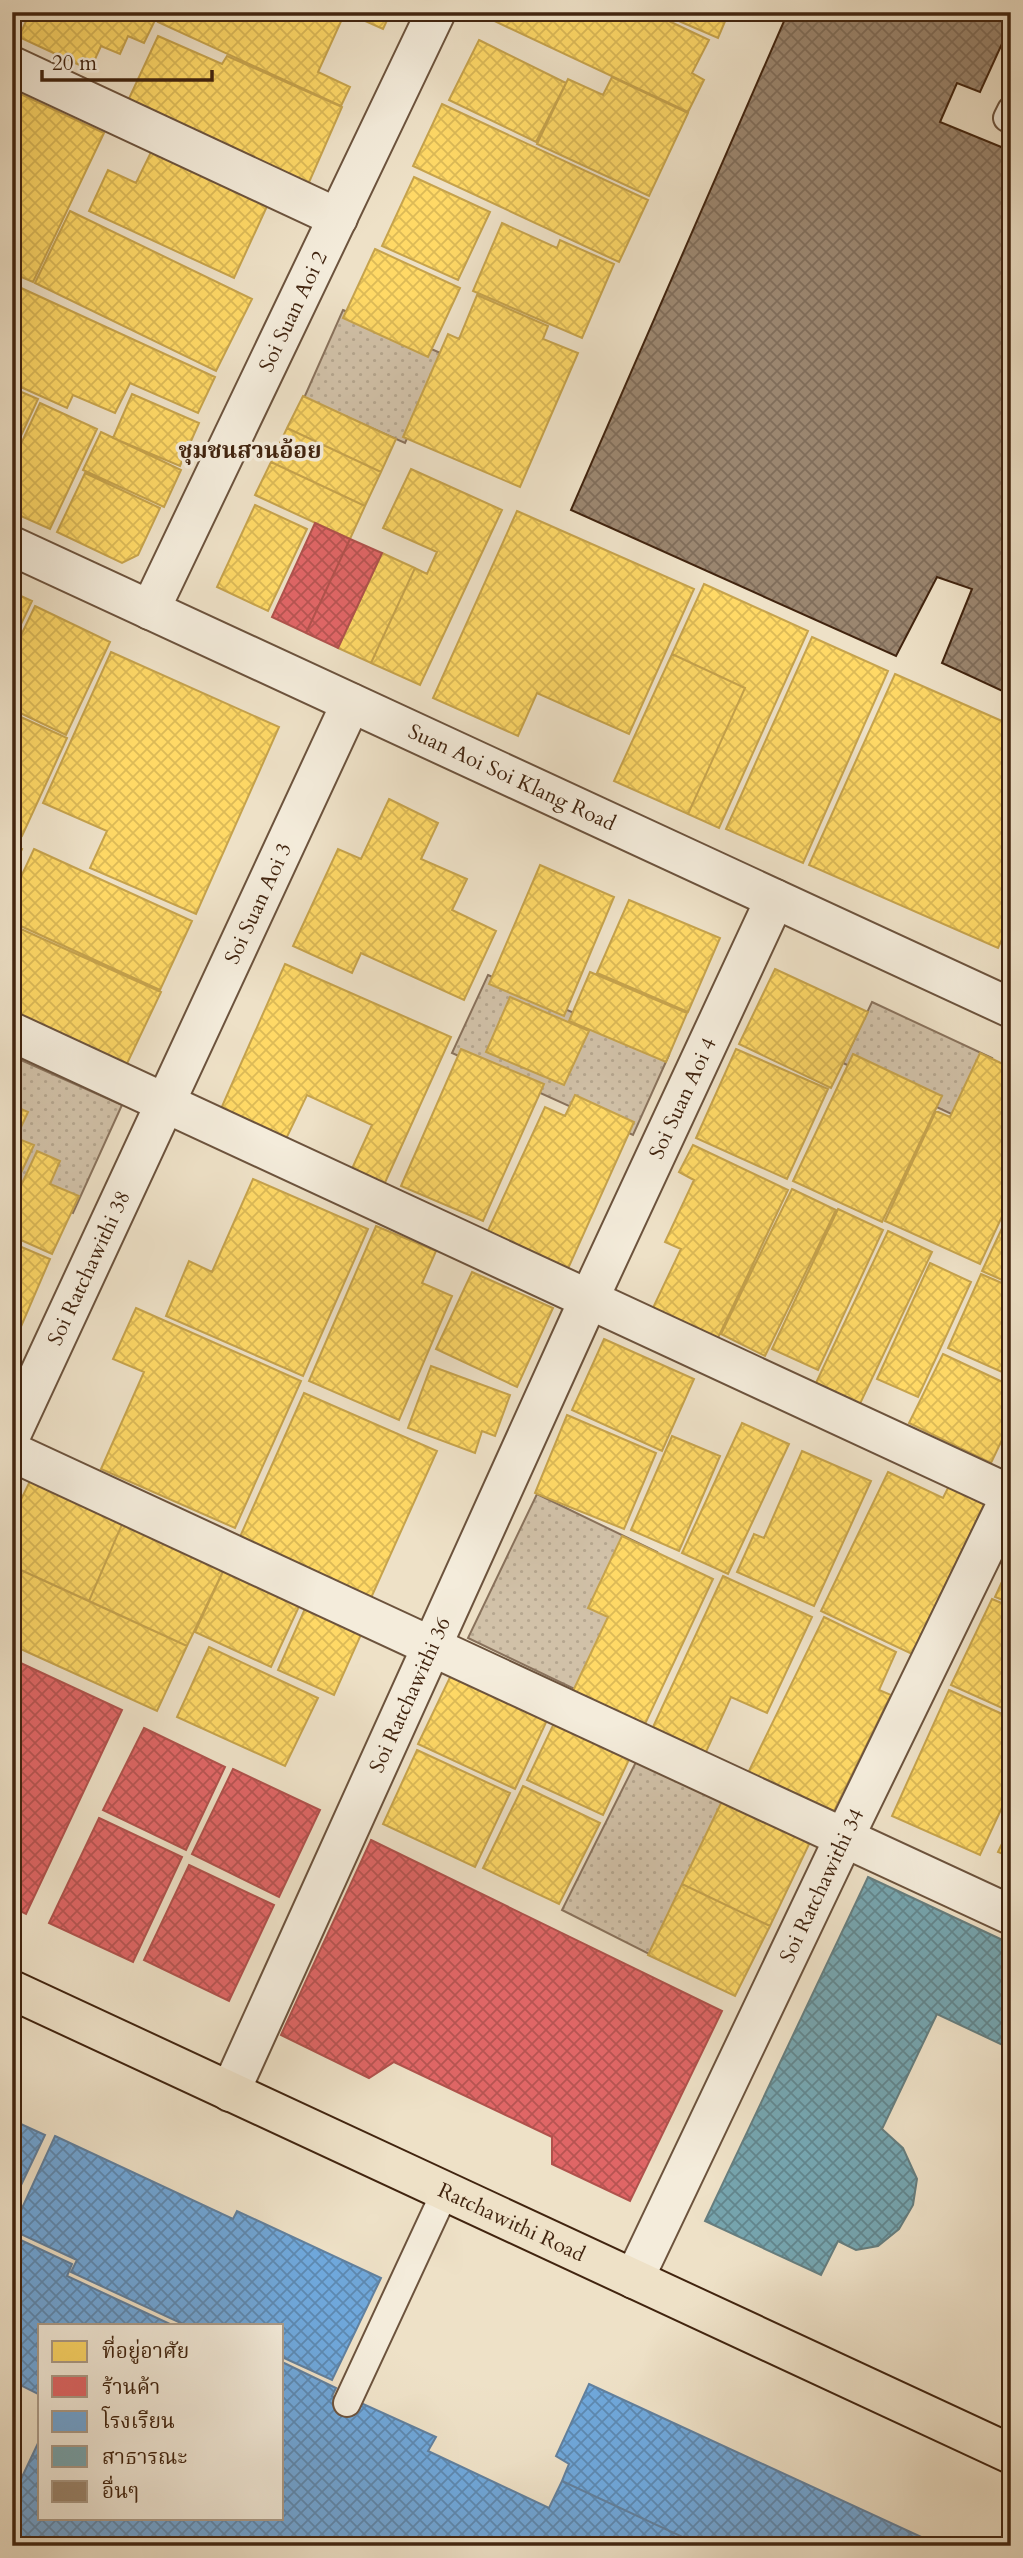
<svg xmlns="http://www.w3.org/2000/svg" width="1023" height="2558" font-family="Cardo,'Noto Serif Thai',serif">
<defs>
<pattern id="garden-dots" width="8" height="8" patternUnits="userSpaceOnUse" patternTransform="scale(1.75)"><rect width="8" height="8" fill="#d1c1a8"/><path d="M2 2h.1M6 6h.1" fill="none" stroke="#b5a68f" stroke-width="1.8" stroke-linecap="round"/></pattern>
<pattern id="homes-cross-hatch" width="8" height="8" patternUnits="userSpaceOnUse" patternTransform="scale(1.75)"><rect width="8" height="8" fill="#ffd966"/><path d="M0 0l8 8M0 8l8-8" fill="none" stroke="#dcba57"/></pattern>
<pattern id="shops-cross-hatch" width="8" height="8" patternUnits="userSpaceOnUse" patternTransform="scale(1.75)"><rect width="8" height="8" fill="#e06666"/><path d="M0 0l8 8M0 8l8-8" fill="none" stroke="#b75452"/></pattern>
<pattern id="schools-cross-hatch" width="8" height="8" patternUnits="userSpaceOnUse" patternTransform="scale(1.75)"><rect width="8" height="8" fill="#6fa8dc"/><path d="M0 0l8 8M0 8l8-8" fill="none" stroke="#5d89b1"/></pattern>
<pattern id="public-cross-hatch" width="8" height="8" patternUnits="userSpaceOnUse" patternTransform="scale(1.75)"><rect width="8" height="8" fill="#76a5af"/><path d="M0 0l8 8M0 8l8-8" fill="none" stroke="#62868d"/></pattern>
<pattern id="building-cross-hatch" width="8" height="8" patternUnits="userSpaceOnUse" patternTransform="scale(1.75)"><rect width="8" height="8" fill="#9b866f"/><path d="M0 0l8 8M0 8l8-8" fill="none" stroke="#806d5a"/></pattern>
</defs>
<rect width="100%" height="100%" fill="#eee1c7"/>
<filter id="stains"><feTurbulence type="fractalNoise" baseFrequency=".00286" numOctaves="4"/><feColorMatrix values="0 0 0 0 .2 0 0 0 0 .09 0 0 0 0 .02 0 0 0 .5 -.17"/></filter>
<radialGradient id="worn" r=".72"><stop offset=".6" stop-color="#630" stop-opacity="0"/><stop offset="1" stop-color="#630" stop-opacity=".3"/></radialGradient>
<!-- garden -->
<path fill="url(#garden-dots)" stroke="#89725c" stroke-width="2" d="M343,310L445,355L405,443L304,398Z
M488,975L669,1055L633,1135L452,1053Z
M872,1002L992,1058L962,1119L843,1063Z
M12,1056L122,1105L73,1213L12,1185Z
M537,1494L657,1552L587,1695L468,1638Z
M639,1756L735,1804L657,1958L562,1910Z"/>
<!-- homes -->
<path fill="url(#homes-cross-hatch)" stroke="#c6a34c" stroke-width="2" d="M30,12H159L144,43L128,36L120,54L101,46L90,70L19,37Z
M163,12H333L343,17L318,72L350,87L341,106L158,22Z
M345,12H391L383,29Z
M488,12H650L709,40L692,73L704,80L688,112L486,17Z
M658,12H729L718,38Z
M158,36L222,64L227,56L342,107L307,187L126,105Z
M479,40L566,83L536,142L449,100Z
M612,77L688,113L649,196L537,144L568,79L603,95Z
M12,90L104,133L33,282L12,273Z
M442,104L648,200L619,262L413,166Z
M153,148L269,202L234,278L89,211L108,170L136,183Z
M414,177L490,212L458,280L382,246Z
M70,211L252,299L216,371L35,283Z
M502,223L557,248L560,240L614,264L582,338L473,291Z
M375,249L460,288L428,357L343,318Z
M19,287L215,377L198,413L130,383L115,413L73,395L67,408L12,383V301Z
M477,295L548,326L543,339L578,353L520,487L403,437L448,334L459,339Z
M12,388L38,399L12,455Z
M132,394L199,423L180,466L113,438Z
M303,396L396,439L381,472L287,428Z
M40,403L97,429L50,529L12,512V463Z
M287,428L381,472L365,506L271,462Z
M101,432L181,470L164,507L83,470Z
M271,462L365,506L350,539L255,495Z
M411,469L502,510L420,685L371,663L415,568L427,574L437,552L383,528Z
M85,473L160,508L138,555L122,563L57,532Z
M255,505L307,529L268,611L217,587Z
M517,511L694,589L629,734L537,693L518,736L433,698Z
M382,553L415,568L371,663L338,648Z
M704,584L808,631L719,828L688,814L745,688L672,654Z
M12,592L32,601L12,643Z
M35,606L110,642L66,735L12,709V654Z
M812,637L888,671L803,863L726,829Z
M111,652L279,727L196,914L90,868L107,831L43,803Z
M672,654L745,688L688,814L614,781Z
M895,674L1011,725V920L998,948L809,865Z
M12,713L67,738L22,836L12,832Z
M389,799L438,823L421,859L467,879L452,910L496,931L464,1000L361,953L352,973L293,946L338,849L361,859Z
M12,845L22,849L12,870Z
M34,849L192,921L160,990L12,922V896Z
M540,865L614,897L564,1016L489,984Z
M629,900L720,938L688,1012L597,973Z
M12,925L161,992L123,1072L12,1022Z
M285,964L451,1037L383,1187L350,1173L372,1125L307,1095L285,1141L220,1111Z
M775,969L868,1012L831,1088L739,1044Z
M590,972L687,1013L666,1062L569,1021Z
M510,997L589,1031L564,1085L486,1052Z
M461,1049L544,1084L483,1221L401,1186Z
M736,1049L828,1089L787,1179L696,1138Z
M980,1053L1011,1068V1197L980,1264L885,1221L936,1111L950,1117Z
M853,1054L942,1096L882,1222L793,1181Z
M575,1095L634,1122L566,1273L485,1237L545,1107L565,1116Z
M12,1105L28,1112L16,1138L34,1145L12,1192Z
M693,1145L788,1190L716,1342L651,1312L681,1249L665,1242L694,1180L679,1172Z
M37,1151L60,1161L50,1184L79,1196L52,1254L12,1236V1205Z
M253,1179L368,1229L303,1376L166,1316L189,1261L212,1272Z
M792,1189L836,1210L765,1356L721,1334Z
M838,1209L883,1230L818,1370L772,1349Z
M1011,1209V1284L982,1271Z
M376,1226L436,1251L422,1283L452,1296L399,1420L309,1381Z
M888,1231L932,1252L858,1408L814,1387Z
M12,1243L50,1259L14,1343L12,1342Z
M930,1263L971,1282L918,1397L877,1379Z
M472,1272L553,1308L517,1387L436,1349Z
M981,1274L1011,1287V1376L948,1348Z
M136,1308L301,1381L235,1528L101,1469L144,1372L113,1359Z
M604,1339L694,1379L662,1451L572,1410Z
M943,1354L1011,1386V1421L991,1463L909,1423Z
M431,1366L510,1395L495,1436L482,1431L475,1453L408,1428Z
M304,1393L437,1451L371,1598L239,1539Z
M567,1415L656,1453L624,1529L535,1493Z
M742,1423L789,1444L728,1574L682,1553Z
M672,1436L720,1456L679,1551L631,1530Z
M802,1451L871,1481L814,1606L737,1572L754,1534L764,1538Z
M888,1472L943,1498L952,1480L988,1497L912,1654L821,1611Z
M31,1479L123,1522L89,1601L12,1566V1518Z
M123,1522L226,1565L187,1646L89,1601Z
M622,1536L713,1579L645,1724L573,1691L608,1617L588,1608Z
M1011,1562V1603L995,1597Z
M226,1565L302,1600L271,1667L195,1632Z
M12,1566L187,1646L157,1711L12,1645Z
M723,1576L812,1617L767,1713L731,1697L706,1752L653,1727Z
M992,1599L1011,1607V1712L951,1685Z
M307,1604L363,1630L334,1695L278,1670Z
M824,1617L896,1652L879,1690L891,1695L833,1813L748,1773Z
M209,1647L318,1698L285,1766L177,1717Z
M453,1671L549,1716L515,1789L418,1744Z
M949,1690L1011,1718V1788L980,1855L892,1816Z
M557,1717L633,1751L603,1815L527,1780Z
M417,1750L510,1793L475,1867L383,1824Z
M523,1786L600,1823L559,1904L483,1868Z
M723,1799L811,1840L770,1926L682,1884Z
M1011,1825V1857L998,1852Z
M682,1884L770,1926L735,1996L648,1955Z"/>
<!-- shops -->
<path fill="url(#shops-cross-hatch)" stroke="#b0524c" stroke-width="2" d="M315,523L350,539L306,633L272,617Z
M350,539L382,553L338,648L306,633Z
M12,1659L122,1710L26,1914L12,1907Z
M144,1728L225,1767L186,1850L103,1810Z
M233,1769L320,1810L279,1897L192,1854Z
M99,1818L182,1857L133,1962L49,1923Z
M371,1840L722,2011L630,2201L552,2164V2137L394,2062L369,2078L281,2035Z
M189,1865L274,1905L229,2001L144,1960Z"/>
<!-- schools -->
<path fill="url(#schools-cross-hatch)" stroke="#61809e" stroke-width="2" d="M12,2120L45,2135L12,2204Z
M55,2136L233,2219L237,2211L381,2278L332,2380L282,2357V2325H185L71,2272L77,2260L12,2230Z
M12,2236L72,2264L67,2276L172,2325H40V2395L12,2381Z
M282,2362L336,2388L332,2396L347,2403H361L436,2437L428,2451L549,2508L562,2481L702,2546H12V2498L40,2439V2518H282Z
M589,2384L941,2546H702L562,2481L569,2464L556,2456Z"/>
<!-- public -->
<path fill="url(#public-cross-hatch)" stroke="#667e7f" stroke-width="2" d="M868,1877L1011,1944V2049L937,2014L882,2129L903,2148L917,2179L913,2205L899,2229L878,2246L856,2250L838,2241L821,2275L705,2221Z"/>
<!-- building -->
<path fill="url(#building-cross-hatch)" stroke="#41240f" stroke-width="2" d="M788,12H1011V24L980,92L957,83L940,122L1011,151V695L942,663L972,589L937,577L896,656L571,510Z"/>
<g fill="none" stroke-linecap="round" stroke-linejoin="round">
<defs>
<path id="lane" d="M1007,118L1011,110
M347,2403L445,2192"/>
<g id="street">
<path d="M12,66L338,218"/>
<path id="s1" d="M12,546L1011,1008"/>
<path id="s2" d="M150,610L436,12"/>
<path d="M12,1032L1011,1495"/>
<path id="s3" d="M12,1433L351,703"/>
<path d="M12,1452L1011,1915"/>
<path id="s4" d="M230,2092L589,1299L775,899"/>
<path id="s5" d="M634,2279L844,1838L1011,1495"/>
</g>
<g id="primary">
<path id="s6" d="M12,1990L1011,2454"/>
</g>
</defs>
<!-- lane casing -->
<use href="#lane" stroke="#6c533d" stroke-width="30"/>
<!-- street casing -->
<use href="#street" stroke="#6c533d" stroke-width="42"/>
<!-- primary casing -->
<use href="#primary" stroke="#41240f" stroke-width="42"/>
<!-- lane -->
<use href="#lane" stroke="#f4ecdb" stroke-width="26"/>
<!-- street -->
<use href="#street" stroke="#f4ecdb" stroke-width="38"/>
<!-- primary -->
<use href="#primary" stroke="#eee1c7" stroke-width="38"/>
</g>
<g text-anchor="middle" stroke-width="7" stroke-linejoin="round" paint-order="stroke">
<!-- street labels -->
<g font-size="21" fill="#41240f" stroke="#f4ecdb">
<text dy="7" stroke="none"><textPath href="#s2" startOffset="331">Soi Suan Aoi 2</textPath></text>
<text dy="7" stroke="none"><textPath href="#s1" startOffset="551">Suan Aoi Soi Klang Road</textPath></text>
<text dy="7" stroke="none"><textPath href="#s3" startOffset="584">Soi Suan Aoi 3</textPath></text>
<text dy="7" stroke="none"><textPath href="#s4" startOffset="1092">Soi Suan Aoi 4</textPath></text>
<text dy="7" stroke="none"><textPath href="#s3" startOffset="182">Soi Ratchawithi 38</textPath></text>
<text dy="7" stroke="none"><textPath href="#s4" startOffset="436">Soi Ratchawithi 36</textPath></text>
<text dy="7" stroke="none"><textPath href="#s5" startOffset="436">Soi Ratchawithi 34</textPath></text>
<text dy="7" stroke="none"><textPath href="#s6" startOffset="551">Ratchawithi Road</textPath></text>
</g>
<!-- neighbourhood labels -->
<g font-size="23" font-weight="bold" fill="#41240f" stroke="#f4ecdb">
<text x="250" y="458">ชุมชนสวนอ้อย</text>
</g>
</g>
<!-- margin -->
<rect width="1023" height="2558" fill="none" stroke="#eee1c7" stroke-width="42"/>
<rect x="14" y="14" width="995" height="2530" fill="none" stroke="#41240f" stroke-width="3.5"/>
<rect x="21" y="21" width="981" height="2516" fill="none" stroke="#41240f" stroke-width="2"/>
<!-- legend -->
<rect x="38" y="2324" width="245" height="196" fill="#f4ecdb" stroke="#ac9c89" stroke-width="2"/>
<rect x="52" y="2341" width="35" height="21" fill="#ffd966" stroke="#ac9c89" stroke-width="2"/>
<text x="102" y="2358" font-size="21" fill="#41240f">ที่อยู่อาศัย</text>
<rect x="52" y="2376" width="35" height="21" fill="#e06666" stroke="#ac9c89" stroke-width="2"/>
<text x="102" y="2394" font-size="21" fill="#41240f">ร้านค้า</text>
<rect x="52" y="2411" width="35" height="21" fill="#6fa8dc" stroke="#ac9c89" stroke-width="2"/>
<text x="102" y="2428" font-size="21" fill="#41240f">โรงเรียน</text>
<rect x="52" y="2446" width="35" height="21" fill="#76a5af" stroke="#ac9c89" stroke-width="2"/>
<text x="102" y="2464" font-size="21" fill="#41240f">สาธารณะ</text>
<rect x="52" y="2481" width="35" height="21" fill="#9b866f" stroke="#ac9c89" stroke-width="2"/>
<text x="102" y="2498" font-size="21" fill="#41240f">อื่นๆ</text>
<!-- scale -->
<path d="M42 70v10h170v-10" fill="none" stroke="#41240f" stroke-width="3.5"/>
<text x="52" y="70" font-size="21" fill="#41240f" stroke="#f4ecdb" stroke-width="5" paint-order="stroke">20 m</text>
<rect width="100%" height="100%" filter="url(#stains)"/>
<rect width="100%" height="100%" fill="url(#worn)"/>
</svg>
